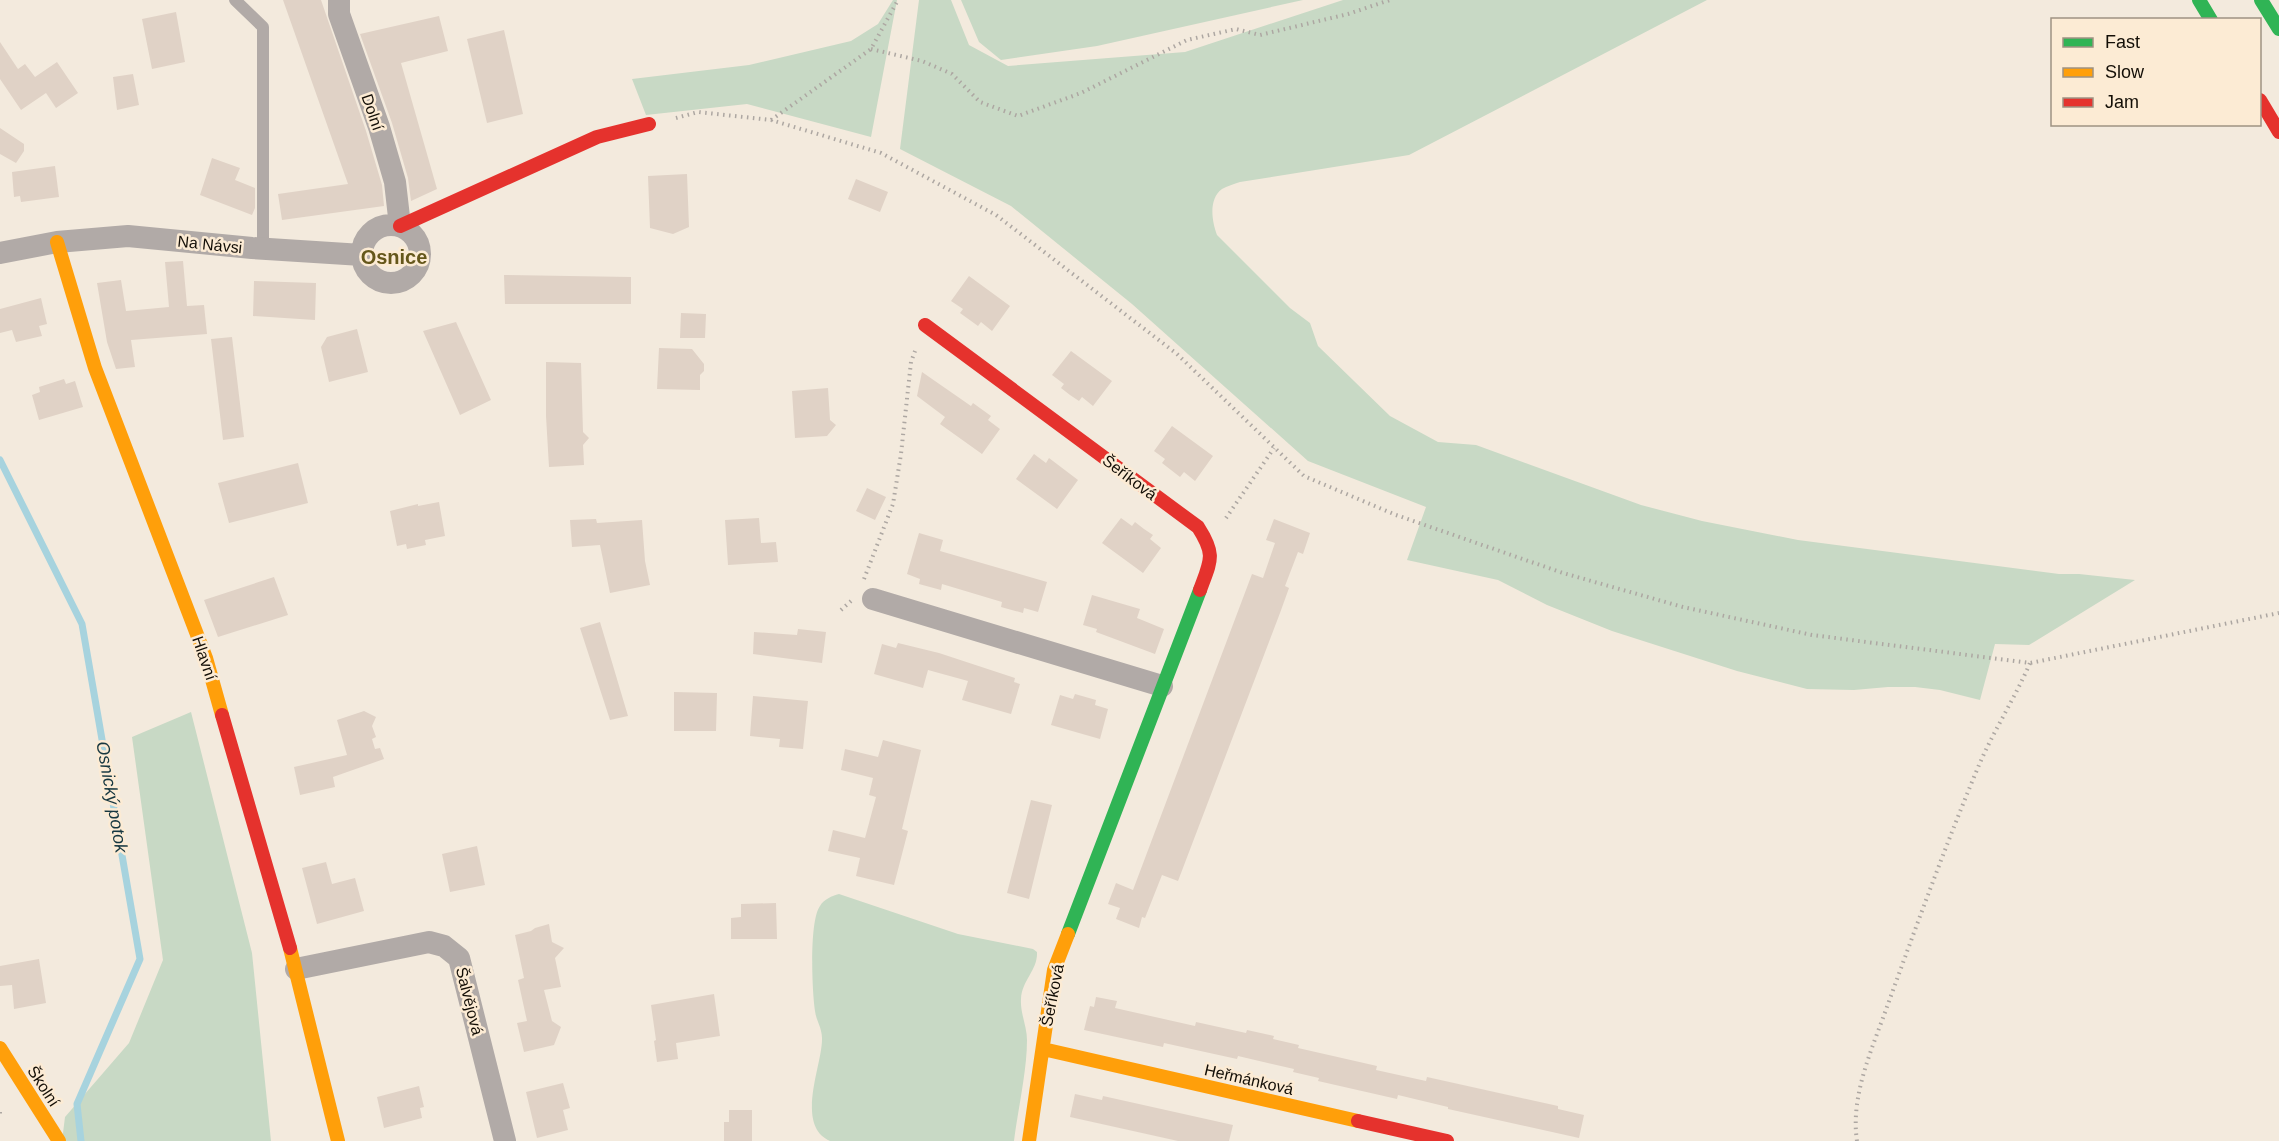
<svg xmlns="http://www.w3.org/2000/svg" width="2279" height="1141" font-family="Helvetica,sans-serif">
<rect width="100%" height="100%" fill="#f3eadd"/>
<!-- green -->
<path fill="#c8d9c5" d="M893,0H897L871,137L747,104L646,115L632,79L749,65L851,41L878,24Z
M919,0H951L969,45L1008,66L1185,52L1343,0H1707L1409,155L1240,182C1234,184 1227,186 1222,189C1208,199 1212,222 1217,235L1290,308L1310,323L1318,346L1390,416L1438,442L1476,445L1641,505L1702,521L1798,540L2059,574H2079L2135,580L2029,645L1995,644L1980,700L1940,690L1915,687H1888L1854,690L1807,689L1737,671L1612,631L1547,605L1498,580L1407,560L1426,507L1308,461L1132,304L1011,206L900,149Z
M961,0H1303L1097,46L1001,60L979,42Z
M191,712L252,953L271,1141H62L65,1117L129,1043L163,960L132,737Z
M839,894L958,934L1033,949L1037,952C1038,970 1022,980 1021,999C1020,1013 1027,1026 1027,1040C1027,1071 1018,1109 1014,1141H830C794,1125 823,1064 822,1038C822,1028 816,1020 815,1011C812,991 809,921 820,906C824,899 832,896 839,894Z"/>
<g fill="none" stroke-linecap="round" stroke-linejoin="round">
<!-- stream -->
<path stroke="#a7d3de" stroke-width="7" d="M0,460L82,624L140,959L77,1104L81,1141"/>
</g>
<!-- building -->
<path fill="#e0d2c6" d="M283,0H321L366,131L382,185L384,206L282,220L278,194L348,184Z
M176,12L185,62L152,69L142,19Z
M439,16L448,51L401,63L437,189L411,201L408,178L392,123L360,34Z
M504,30L523,114L487,123L467,39Z
M0,42L18,69L25,64L35,77L57,62L78,93L56,108L46,93L21,110L0,79Z
M133,74L139,105L117,110L113,77Z
M0,128L24,144V151L16,163L0,154Z
M212,158L240,168L235,180L255,188V208L252,215L200,195Z
M55,166L59,197L21,202L20,196L14,197L12,172Z
M687,174L689,227L673,234L650,228L648,176Z
M856,179L888,192L880,212L848,199Z
M183,261L187,306L204,305L207,334L131,340L135,367L116,369L107,342L97,283L121,280L126,311L169,307L165,262Z
M504,275L631,277V304H505Z
M969,276L1010,306L992,331L981,322L978,326L960,313L963,309L951,301Z
M254,281L316,283L315,320L253,316Z
M41,298L47,324L39,326L42,336L16,342L12,330L0,333V309Z
M681,313L706,314L705,338H680Z
M456,322L491,400L460,415L423,331Z
M357,329L368,372L329,382L321,347L327,337Z
M232,337L244,437L223,440L211,339Z
M659,348L692,349L704,364V371L700,375V390L657,389Z
M1071,351L1112,381L1093,406L1082,397L1079,401L1070,395L1061,388L1064,384L1052,375Z
M546,362L581,363L583,432L589,438L583,445L584,465L549,467L546,416Z
M922,372L971,406L973,403L991,416L988,420L1000,429L982,454L940,424L945,417L917,396Z
M64,379L66,384L75,381L83,407L39,420L32,395L40,392L39,387Z
M828,388L830,420L836,425L827,436L795,438L792,391Z
M1172,426L1213,456L1195,481L1184,472L1180,477L1162,463L1165,459L1154,451Z
M1034,454L1046,463L1049,458L1078,480L1057,509L1016,479Z
M298,463L308,503L229,523L218,483Z
M867,488L886,497L875,520L856,511Z
M439,502L445,536L425,540L426,545L407,549L406,544L397,546L390,511L418,504V506Z
M759,518L761,543L776,542L778,562L728,565L725,520Z
M1121,518L1132,526L1135,522L1144,529L1153,535L1150,539L1161,548L1143,573L1102,543Z
M596,519L597,523L642,520L645,561L650,585L610,593L600,545L572,547L570,520Z
M1274,519L1310,533L1303,554L1298,552L1285,586L1289,588L1280,613L1178,881L1162,875L1145,918L1142,917L1139,928L1116,919L1120,908L1108,904L1116,883L1133,890L1252,574L1263,578L1275,543L1266,540Z
M919,533L943,540L940,551L1047,582L1038,612L1024,608L1023,613L1001,607L1002,602L942,584L941,590L919,584L920,579L907,574Z
M274,577L288,615L218,637L204,600Z
M1092,595L1140,609L1137,618L1164,629L1155,654L1096,632L1097,629L1083,625Z
M600,622L628,716L610,720L580,628Z
M798,629L826,632L822,663L753,654L754,632L797,635Z
M898,643L939,653L1015,678L1014,682L1020,684L1011,714L962,700L968,681L928,670L923,688L874,674L882,644L896,648Z
M674,692L717,693L716,731H674Z
M1075,694L1096,700L1095,705L1108,709L1100,739L1051,725L1060,695L1073,699Z
M753,696L808,701L803,749L779,747L780,739L750,736Z
M364,711L376,717L372,726L376,737L372,739L375,749L380,748L384,759L333,777L335,787L300,795L294,767L347,755L337,720Z
M883,740L921,750L902,829L908,831L894,885L856,876L860,858L828,851L833,830L865,838L876,797L869,795L873,778L841,770L845,749L878,757Z
M1031,800L1052,805L1029,899L1007,893Z
M477,846L485,885L450,892L442,854Z
M326,862L332,884L355,878L364,911L317,924L302,868Z
M776,903L777,939H731V918L741,917V904Z
M549,924L552,942L564,948L555,958L561,987L544,990L552,1021L561,1027L554,1045L524,1052L517,1023L527,1021L518,980L524,978L515,935L531,931L535,928Z
M39,959L46,1003L14,1009L12,985L0,986V966Z
M714,994L720,1036L676,1043L678,1059L657,1062L654,1041L656,1040L651,1005Z
M1096,997L1117,1001L1115,1008L1195,1026L1196,1022L1246,1033L1247,1030L1274,1036L1273,1039L1299,1045L1298,1048L1377,1066L1376,1070L1426,1081L1427,1077L1558,1106V1109L1584,1115L1579,1138L1448,1109V1107L1398,1095L1397,1099L1318,1081L1319,1078L1293,1072L1294,1069L1238,1056L1237,1059L1164,1043L1163,1047L1084,1030L1090,1006L1094,1007Z
M563,1083L570,1108L563,1110L568,1130L537,1138L526,1092Z
M419,1086L424,1107L420,1108L422,1118L384,1128L377,1097Z
M1075,1094L1102,1100L1103,1096L1233,1125L1229,1141H1178L1070,1117Z
M729,1110H752V1141H724V1122H729Z"/>
<g fill="none" stroke-linecap="round" stroke-linejoin="round">
<!-- path -->
<path stroke="#ada7a2" stroke-width="4" stroke-dasharray="1.5 4.5" stroke-linecap="butt" d="M871,49L922,61L952,74L980,102L1018,116L1081,93L1187,40L1236,29L1260,35L1348,14L1390,0
M676,118L698,112L771,120L881,153L996,215L1177,354L1304,476L1396,515L1563,573L1683,607L1812,635L2030,663L2279,613
M771,120L871,49L898,0
M1226,518L1274,448
M864,579L893,504L901,454L911,362L915,351
M841,610L851,601
M0,1112V1114
M1857,1141C1850,1095 1873,1047 1888,1004C1917,924 1946,844 1979,765C1994,730 2015,698 2030,663"/>
<!-- lane -->
<path stroke="#b1aaa7" stroke-width="12" d="M235,0L263,27V249"/>
<!-- street -->
<path stroke="#b1aaa7" stroke-width="22" d="M339,0V14L379,127L395,182L400,226
M362 254a29 29 0 1 1 58 0a29 29 0 1 1-58 0Z
M0,253L57,242L128,236L252,248L362,255
M873,599L1162,686
M296,969L429,942L444,946L459,958L505,1141"/>
<!-- fast -->
<path stroke="#30b455" stroke-width="14" d="M2199,0L2211,20
M2261,0L2279,29
M1068,934L1200,590"/>
<!-- slow -->
<path stroke="#ff9f0a" stroke-width="14" d="M57,242L95,368L206,658L222,715
M290,948L338,1141
M0,1048L59,1141
M1043,1049L1358,1121
M1029,1141L1054,970L1068,934"/>
<!-- jam -->
<path stroke="#e5322d" stroke-width="14" d="M2260,100L2279,132
M400,226L597,137L649,124
M925,325L1198,527C1216,555 1211,560 1200,590
M222,715L290,948
M1358,1121L1447,1141"/>
</g>
<g text-anchor="middle" stroke-width="5" stroke-linejoin="round" paint-order="stroke">
<!-- street labels -->
<g font-size="16" fill="#130e06" stroke="#fcebd4">
<text transform="translate(373 112) rotate(71)" y="6">Dolní</text>
<text transform="translate(210 244) rotate(6)" y="6">Na Návsi</text>
<text transform="translate(1130 477) rotate(37)" y="6">Šeříková</text>
<text transform="translate(205 658) rotate(71)" y="6">Hlavní</text>
<text transform="translate(1052 995) rotate(-79)" y="6">Šeříková</text>
<text transform="translate(470 1001) rotate(76)" y="6">Šalvějová</text>
<text transform="translate(1249 1079) rotate(13)" y="6">Heřmánková</text>
<text transform="translate(44 1086) rotate(57)" y="6">Školní</text>
</g>
<!-- water labels -->
<g font-size="18" font-style="italic" fill="#163740" stroke="#fcebd4">
<text transform="translate(112 797) rotate(80)" y="6">Osnický potok</text>
</g>
<!-- quarter labels -->
<g font-size="20" font-weight="bold" fill="#65571b" stroke="#fcebd4">
<text x="394" y="264">Osnice</text>
</g>
</g>
<!-- legend -->
<rect x="2051" y="18" width="210" height="108" fill="#fcebd4" stroke="#9f9382" stroke-width="1.5"/>
<rect x="2063" y="38" width="30" height="9" fill="#30b455" stroke="#9f9382" stroke-width="1.5"/>
<text x="2105" y="48" font-size="18" fill="#130e06">Fast</text>
<rect x="2063" y="68" width="30" height="9" fill="#ff9f0a" stroke="#9f9382" stroke-width="1.5"/>
<text x="2105" y="78" font-size="18" fill="#130e06">Slow</text>
<rect x="2063" y="98" width="30" height="9" fill="#e5322d" stroke="#9f9382" stroke-width="1.5"/>
<text x="2105" y="108" font-size="18" fill="#130e06">Jam</text>
</svg>
